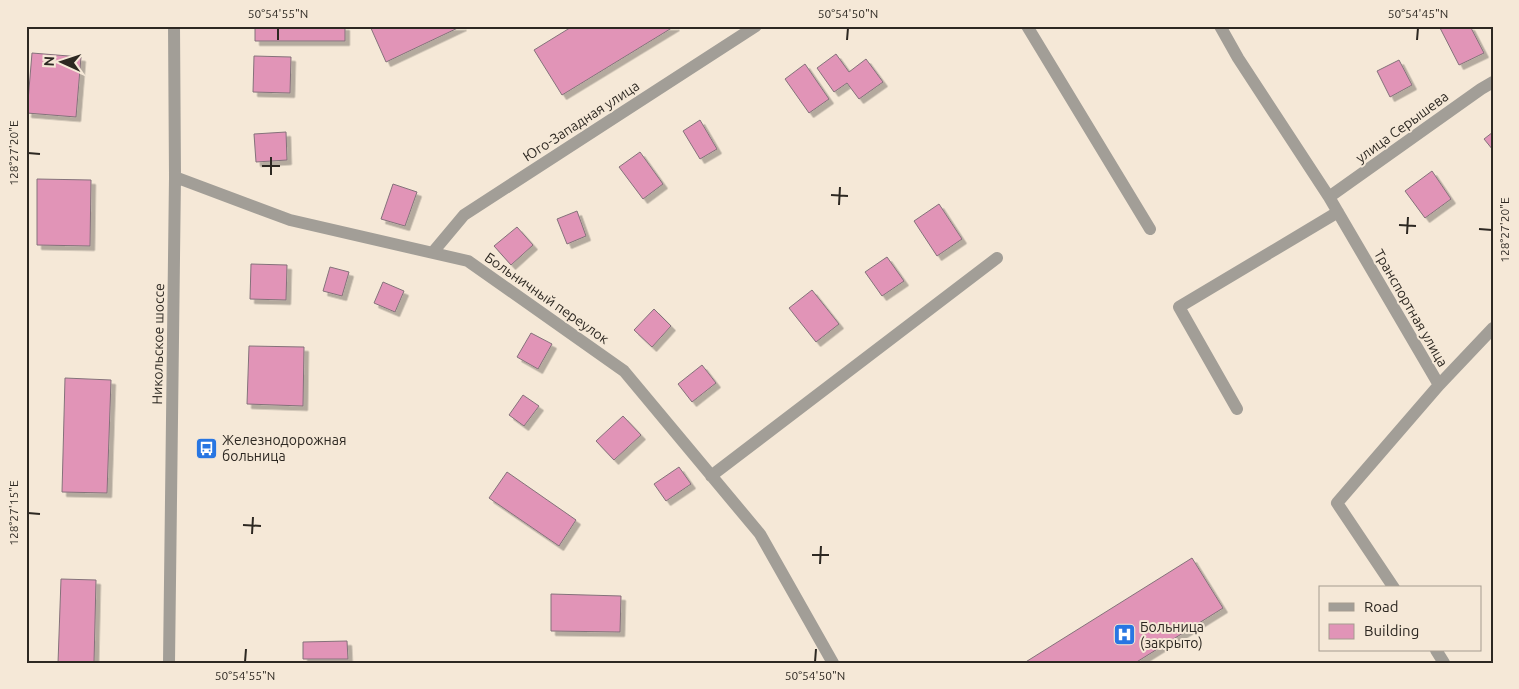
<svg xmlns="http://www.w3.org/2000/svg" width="1519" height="689" font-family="Ubuntu,sans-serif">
<defs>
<filter id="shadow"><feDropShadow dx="4.5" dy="4.5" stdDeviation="0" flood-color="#0004"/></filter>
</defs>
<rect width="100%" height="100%" fill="#f5e8d7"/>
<!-- building -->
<path fill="#e194b7" stroke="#84727a" filter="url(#shadow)" d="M255,26H345V41H255Z
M370,26H462L386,62Z
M573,26H675L562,95L534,50Z
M1439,26H1470L1484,53L1459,65Z
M32,53L81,57L76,117L27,113Z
M836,54L849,72L866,59L883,82L859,99L847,83L834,92L817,68Z
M254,56L291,57L290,93L253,92Z
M1399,60L1412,85L1390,97L1377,71Z
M805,64L829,99L809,113L785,79Z
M700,120L717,149L700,159L683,131Z
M286,132L287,160L256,162L254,134Z
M1493,132V150L1484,139Z
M640,152L663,184L643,199L619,167Z
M1432,171L1451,199L1425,218L1405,191Z
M37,179L91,180L90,246L37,245Z
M393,184L417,192L405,226L381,219Z
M939,204L962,239L937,256L914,221Z
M577,211L586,236L567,244L557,219Z
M517,227L533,245L511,265L494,246Z
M887,257L904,281L882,296L865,272Z
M251,264L287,265L286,300L250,299Z
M330,267L349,272L342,296L323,291Z
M383,282L404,291L395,312L374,303Z
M812,290L839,324L816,342L789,308Z
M654,309L671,326L652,347L634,330Z
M531,333L552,344L538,369L517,357Z
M249,346L304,347L303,406L247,404Z
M702,365L716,383L692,402L678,384Z
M65,378L111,380L107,493L62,492Z
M523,395L539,406L524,426L509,415Z
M623,416L641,435L614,460L596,441Z
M679,467L691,484L666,501L654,484Z
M507,472L576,520L559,546L489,498Z
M1192,558L1223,608L1135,663H1024Z
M61,579L96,580L94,663H58Z
M551,594L621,596L620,632L551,631Z
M347,641L348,659H303V642Z"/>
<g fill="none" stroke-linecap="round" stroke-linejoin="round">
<!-- minor -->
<path stroke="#a29e97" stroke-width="12" d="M1027,26L1150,229
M1220,26L1238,58L1329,197L1439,385
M175,177L290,220L468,261L624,371L760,534L833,663
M1329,197L1481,89L1493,82
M433,252L464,215L756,26
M1237,409L1179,307L1338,212
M711,476L997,258
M1394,588L1337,503L1439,385L1493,328
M1436,650L1444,663
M169,663L175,177L174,26"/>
</g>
<!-- ticks -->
<path fill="none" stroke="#2d2822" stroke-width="2" d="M278,40V28M847,40L848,28M1417,40L1418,28M28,153L40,154M262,166H280M271,175V157M831,195L848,196M839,205L840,187M1399,225L1416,226M1479,229L1492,230M1407,234L1408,217M28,513L40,514M243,525L261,526M252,534L253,517M812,555H829M820,564L821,546M245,662L246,649M815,662L816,649"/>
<!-- icons -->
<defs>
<symbol id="bus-square" viewBox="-11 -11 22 22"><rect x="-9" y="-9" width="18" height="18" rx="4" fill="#2876e2" stroke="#f5e8d7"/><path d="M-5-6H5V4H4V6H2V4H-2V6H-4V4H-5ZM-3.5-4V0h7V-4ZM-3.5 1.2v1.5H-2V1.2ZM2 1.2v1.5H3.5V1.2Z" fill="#fff"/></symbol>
<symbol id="hospital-square" viewBox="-11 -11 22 22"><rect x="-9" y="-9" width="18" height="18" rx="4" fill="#2876e2" stroke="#f5e8d7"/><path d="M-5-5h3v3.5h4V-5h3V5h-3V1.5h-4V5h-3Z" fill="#fff"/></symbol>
</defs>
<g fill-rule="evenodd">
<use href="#bus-square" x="194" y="436" width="25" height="25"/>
<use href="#hospital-square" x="1112" y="622" width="25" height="25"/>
</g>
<g text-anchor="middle" stroke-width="4" stroke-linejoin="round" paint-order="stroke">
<!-- street labels -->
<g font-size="14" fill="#2d2822" stroke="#f5e8d7">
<text transform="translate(581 121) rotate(-33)" y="5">Юго-Западная улица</text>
<text transform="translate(1402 127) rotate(-36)" y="5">улица Серышева</text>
<text transform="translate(547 298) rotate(35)" y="5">Больничный переулок</text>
<text transform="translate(1411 308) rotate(60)" y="5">Транспортная улица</text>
<text transform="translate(158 344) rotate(-89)" y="5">Никольское шоссе</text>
</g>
<!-- poi labels -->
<g font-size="14" fill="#2d2822" stroke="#f5e8d7" text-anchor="start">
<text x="222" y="445">Железнодорожная<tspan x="222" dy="16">больница</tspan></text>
<text x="1140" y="632">Больница<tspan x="1140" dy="16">(закрыто)</tspan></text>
</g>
</g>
<!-- border -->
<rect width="1519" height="689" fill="none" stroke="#f5e8d7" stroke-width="55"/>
<!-- legend -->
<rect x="1319" y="586" width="162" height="65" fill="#f5e8d7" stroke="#a59b8f"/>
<rect x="1329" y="603" width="25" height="8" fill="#a29e97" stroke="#a59b8f"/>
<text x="1364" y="612" font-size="15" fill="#2d2822">Road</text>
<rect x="1329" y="624" width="25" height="15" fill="#e194b7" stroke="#a59b8f"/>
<text x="1364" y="636" font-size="15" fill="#2d2822">Building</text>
<!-- north arrow -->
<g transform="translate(62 62) rotate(273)" stroke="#f5e8d7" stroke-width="4" paint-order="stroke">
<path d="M0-4L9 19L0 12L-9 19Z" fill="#2d2822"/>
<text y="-8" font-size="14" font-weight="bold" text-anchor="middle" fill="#2d2822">N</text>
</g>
<rect x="28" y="28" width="1464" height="634" fill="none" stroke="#2d2822" stroke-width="2"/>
<g font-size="12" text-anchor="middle" fill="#2d2822">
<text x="278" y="18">50°54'55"N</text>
<text x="848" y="18">50°54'50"N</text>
<text x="1418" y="18">50°54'45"N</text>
<text transform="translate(14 153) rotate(-90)" y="4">128°27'20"E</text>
<text transform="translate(1505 230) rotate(-90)" y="4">128°27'20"E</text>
<text transform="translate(14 513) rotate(-90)" y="4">128°27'15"E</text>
<text x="245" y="680">50°54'55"N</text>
<text x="815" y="680">50°54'50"N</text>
</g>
</svg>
